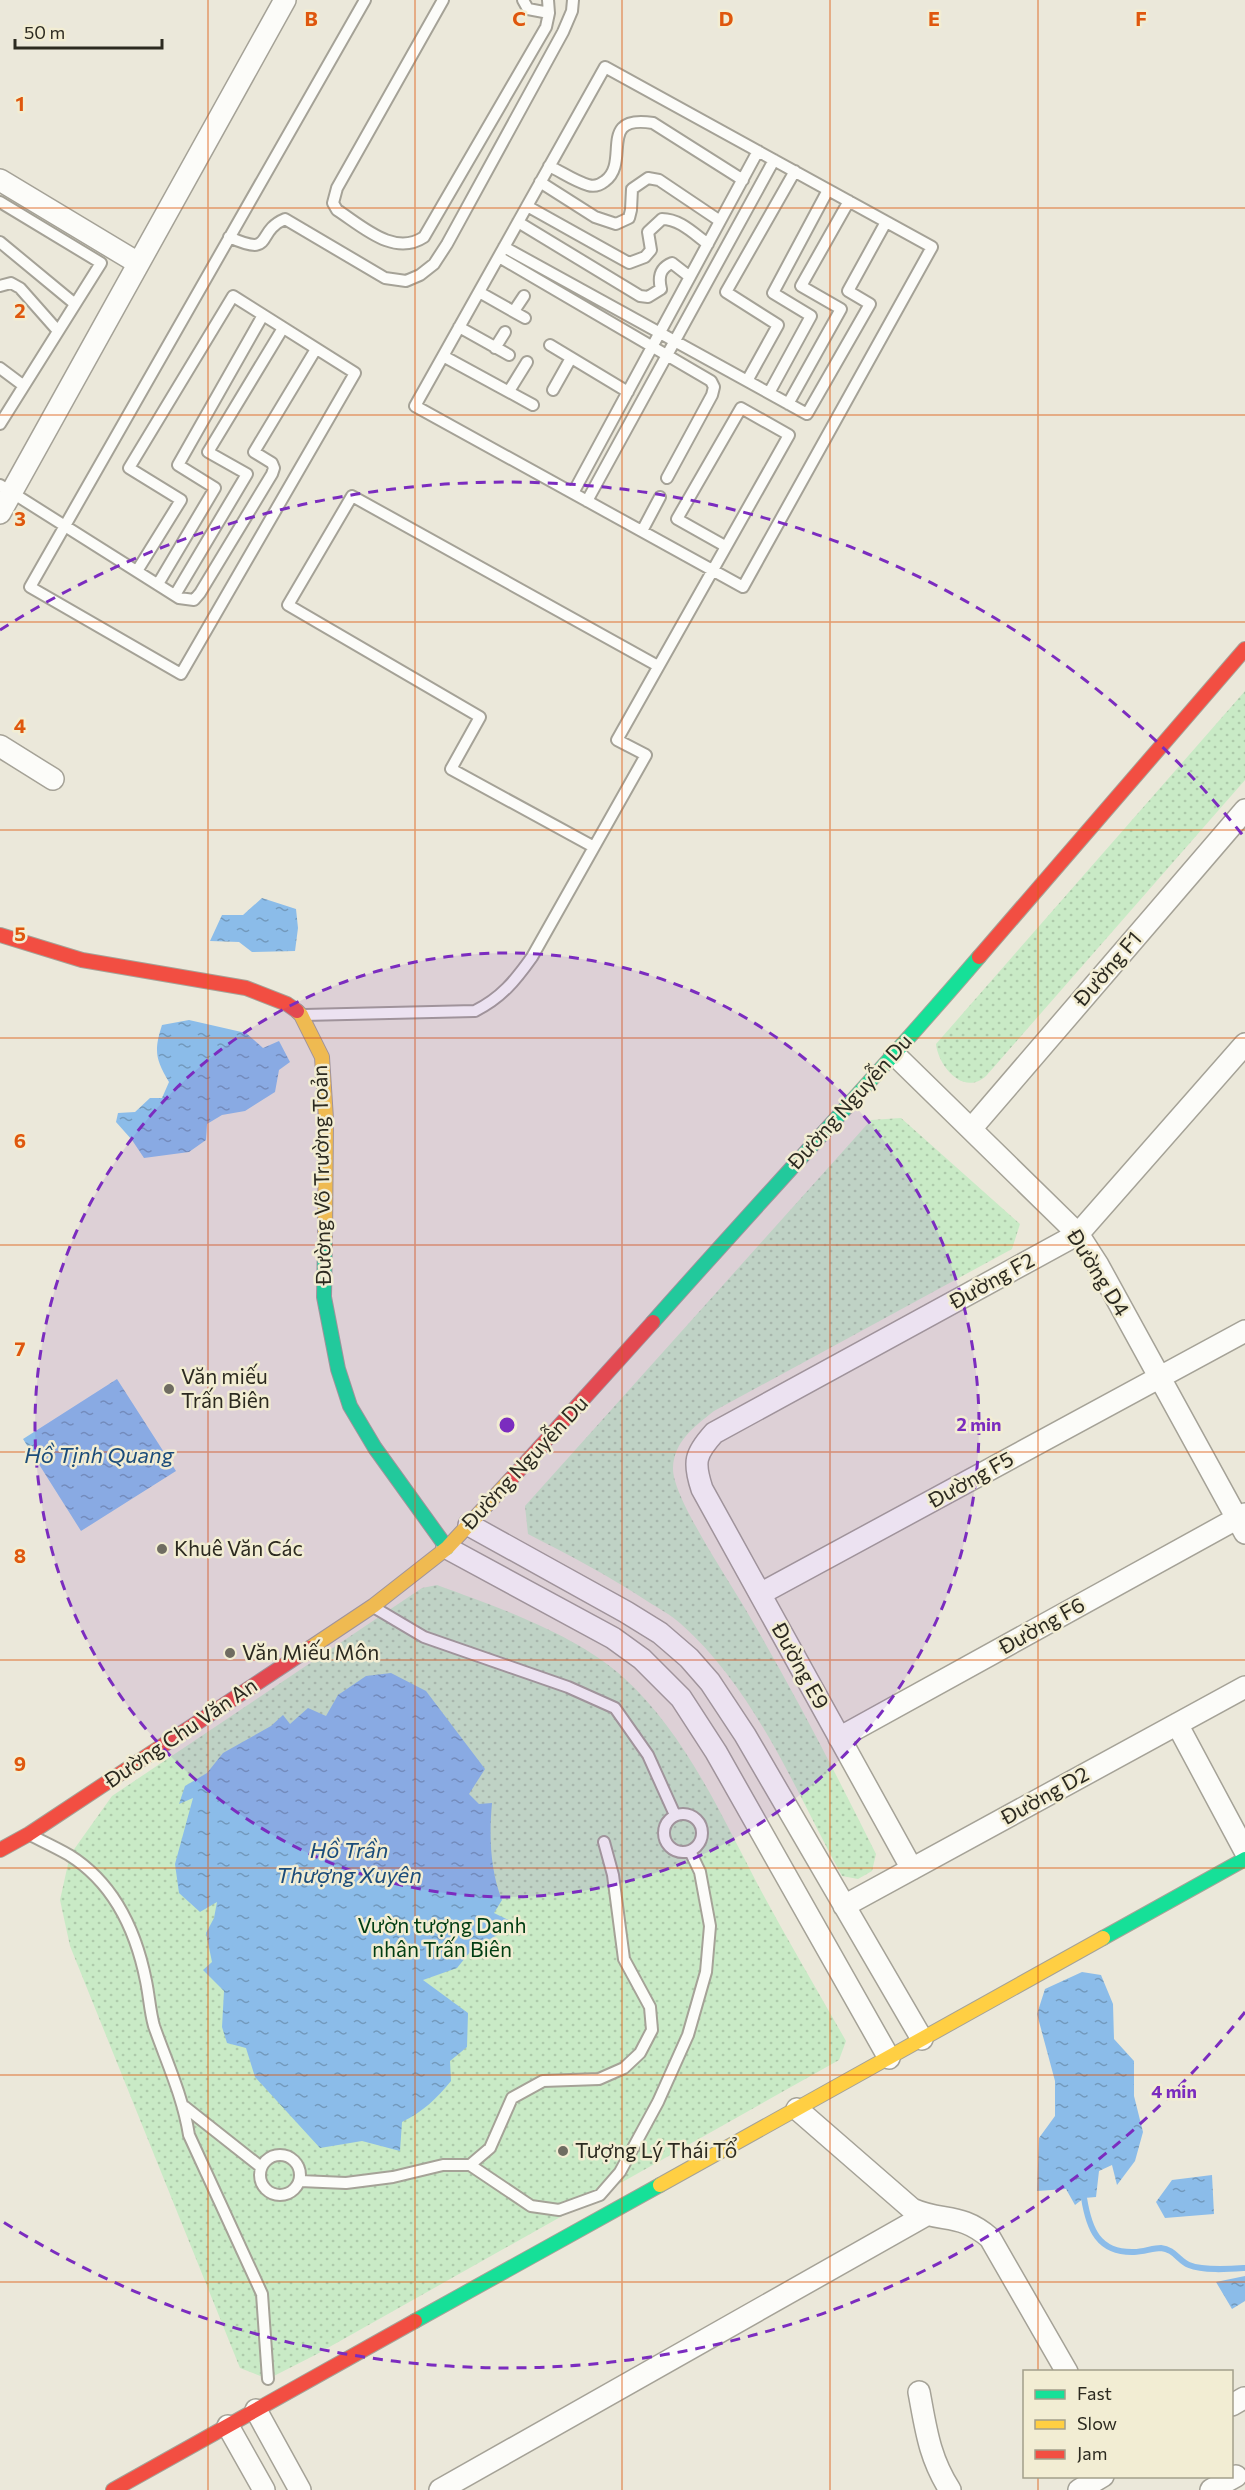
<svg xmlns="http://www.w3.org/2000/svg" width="1245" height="2490" font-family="Commissioner,sans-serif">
<defs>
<pattern id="park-dots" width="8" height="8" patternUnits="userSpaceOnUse" patternTransform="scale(1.5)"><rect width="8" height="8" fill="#c9eac6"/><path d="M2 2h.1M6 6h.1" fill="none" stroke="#adc9aa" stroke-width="1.8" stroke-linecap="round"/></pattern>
<pattern id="water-ripples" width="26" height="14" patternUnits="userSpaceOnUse" patternTransform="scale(1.5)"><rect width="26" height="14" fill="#8bbce9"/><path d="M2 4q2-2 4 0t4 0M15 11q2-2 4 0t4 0" fill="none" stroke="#7299bc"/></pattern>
</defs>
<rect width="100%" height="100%" fill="#ebe8da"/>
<!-- park -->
<path fill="url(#park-dots)" d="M1245,691V780L986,1076C963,1097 938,1065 936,1044Z
M901,1118L1020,1224L1012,1249L714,1411C695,1426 674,1441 673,1468C672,1498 733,1586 750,1617C795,1694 836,1774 876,1854L872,1871L858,1879L842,1876C795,1790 756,1691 681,1624C671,1615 658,1608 647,1601C609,1576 569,1555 528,1534L525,1506L871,1120Z
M437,1585C497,1607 576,1634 624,1678C684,1732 722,1816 759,1887C787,1939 817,1990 846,2041L839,2060L317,2354L268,2379L240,2368L70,1946L60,1900L70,1855L112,1796L422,1588Z"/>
<!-- water -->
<path fill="url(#water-ripples)" d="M262,898L296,909L298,928L295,951L252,952L239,942L210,941L222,915H243Z
M189,1020L246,1033L263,1048L279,1041L290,1062L279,1070L275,1092L245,1111L222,1115L207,1124L206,1140L189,1152L144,1158L132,1140L116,1122L118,1113L135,1112L150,1098H162L169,1082C155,1059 154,1050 162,1025Z
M117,1379L176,1471L81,1531L23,1439Z
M391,1673L426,1691L485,1769L469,1794L479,1804L492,1803C489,1835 490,1870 502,1900L494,1913L517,1924L490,1939L478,1942L457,1968L423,1980L468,2013L467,2047L450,2061L451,2081C437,2098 423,2112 402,2122L400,2151L362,2141L320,2148L255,2077L246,2048L227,2043L222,2027L224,1991L203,1970L212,1962L206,1933L214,1918L217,1902L200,1912L179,1893L175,1864L193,1798L179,1804L185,1786L207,1773L223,1753L271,1726L283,1715L290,1724L308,1708L326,1716L338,1695L366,1676Z
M1082,1972L1101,1975L1113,2004L1114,2039L1134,2061V2096L1143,2132L1135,2161L1117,2185L1112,2165L1099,2171L1096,2197L1084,2198L1075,2205L1066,2189L1037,2191L1039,2138L1055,2116V2081L1037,2014L1045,1989Z
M1212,2175L1214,2214L1165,2218L1156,2202L1172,2180Z
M1245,2276V2301L1232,2309L1216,2282Z"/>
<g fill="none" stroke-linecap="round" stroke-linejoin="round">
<!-- stream -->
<path stroke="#8bbce9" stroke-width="6" d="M1084,2198C1089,2229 1098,2253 1134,2252C1143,2252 1153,2248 1161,2248C1174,2249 1179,2261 1189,2265C1203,2271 1230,2269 1245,2268"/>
<defs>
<path id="lane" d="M443,0L337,188L333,203L337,210C362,226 394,257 424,237L546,27L549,13L548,0
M523,0L528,9L549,13
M605,67L932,247L743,587L415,406Z
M549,166C562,172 574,181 588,185C594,187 600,185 605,181C631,162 596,114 653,123L743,180
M540,182L595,217L616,224L629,218L631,210L632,189L648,178L659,180L720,221
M0,202L101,263L0,424
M527,206L629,263L645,257L651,250L648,232L662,219C680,219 694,234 708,244
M518,222L640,296L648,297L661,289C658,277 660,268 672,263L690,277
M229,237C276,258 254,232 285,219L385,278L406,281L420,275L434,264L447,244L563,32L572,11L573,0
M0,242L75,304
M504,247L807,414L870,304L848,291L886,222
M499,257L711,381L714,387L712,395L667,478
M0,286L11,283L20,288L58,331
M479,292L525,318
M514,311L524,296
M459,327L509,355
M550,345L628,392
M495,348L505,332
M443,356L533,405
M0,368L24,386
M747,381L778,325L726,292L795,171
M553,390L571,358
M509,391L527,362
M769,393L811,316L773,293L828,190
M788,404L841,309L801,286L849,201
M0,485L179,598L194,600L200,593L272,474L274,468L272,463L254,452L316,349
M573,493L758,151
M587,501L774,160
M642,531L660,497
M137,571L181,500L129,468L233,296L355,373L181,674L30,587L365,0
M158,584L215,488L178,465L263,315
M175,595L247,474L208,452L283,328
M594,847L451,769L480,717L288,605L352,496L658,666
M304,1015L475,1011C501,998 515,981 532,957L646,755L617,740L789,435L741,408L677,519L725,546
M375,1608L424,1637L568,1687L615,1708L648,1755L675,1815
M664 1833a19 19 0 1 1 38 0a19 19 0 1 1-38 0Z
M32,1836C44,1842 57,1848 69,1855C114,1883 136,1931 146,1981C149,1995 150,2012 154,2026C167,2063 183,2097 189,2135L262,2294L268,2379
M185,2107L261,2167
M260 2175a20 20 0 1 1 40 0a20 20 0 1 1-40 0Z
M470,2165L490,2148L512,2098L543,2081L599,2079L624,2068L640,2053L652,2030L650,2007L624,1959L613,1875L604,1842
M300,2181L346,2183L393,2177L443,2165H470L531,2206L559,2210L600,2195L620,2172L658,2102L688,2035L706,1972L710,1926L700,1872L690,1851"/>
<path id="street" d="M0,180L138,263
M0,513L285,0
M0,746L53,779
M895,1055L1078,1234L1098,1265L1245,1533
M971,1129L1245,810
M469,1525L626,1612L660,1633L689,1658L710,1682L745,1735L922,2039
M447,1548L613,1638L642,1659L681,1698L716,1752L889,2058
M760,1594L1245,1331
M1177,1724L1245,1851
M839,1738L1245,1514
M912,1869L702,1489C693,1462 695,1454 714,1433L1078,1234L1245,1044
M844,1906L1245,1687
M797,2109L912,2209C943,2223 960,2212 990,2238L1067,2372
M919,2392C926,2429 929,2457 950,2490
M1232,2405L1244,2398
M256,2410L300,2490
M228,2426L264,2490
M440,2490L926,2215
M1079,2490L1103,2476
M1211,2490L1236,2476"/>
<path id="fast" d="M325,1238L324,1297L338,1369L350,1406L375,1448L447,1548
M653,1322C761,1200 873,1081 979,957
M1103,1938L1245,1859
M415,2321L660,2185"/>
<path id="slow" d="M297,1011L301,1015L322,1057L326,1119L325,1238
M310,1648L373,1606L447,1548L511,1479
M660,2185L1103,1938"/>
<path id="jam" d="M0,935L82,960L246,988L287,1004L297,1011
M979,957L1245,649
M511,1479L653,1322
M0,1850L29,1834L310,1648
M113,2490L415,2321"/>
</defs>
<!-- lane casing -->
<use href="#lane" stroke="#a5a297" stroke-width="14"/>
<!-- street casing -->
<use href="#street" stroke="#a5a297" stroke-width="24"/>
<!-- fast casing -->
<use href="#fast" stroke="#a5a297" stroke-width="16"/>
<!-- slow casing -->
<use href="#slow" stroke="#a5a297" stroke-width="16"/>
<!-- jam casing -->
<use href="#jam" stroke="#a5a297" stroke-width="16"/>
<!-- lane -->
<use href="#lane" stroke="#fcfcf9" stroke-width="10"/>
<!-- street -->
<use href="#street" stroke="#fcfcf9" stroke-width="21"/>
<!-- fast -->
<use href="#fast" stroke="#16e098" stroke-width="14"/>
<!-- slow -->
<use href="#slow" stroke="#ffcf43" stroke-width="14"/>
<!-- jam -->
<use href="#jam" stroke="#f24e42" stroke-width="14"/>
</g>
<!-- grid -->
<path fill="none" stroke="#df570d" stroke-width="1.5" stroke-opacity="0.55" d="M208,0V2490M415,0V2490M622,0V2490M830,0V2490M1038,0V2372M0,208H1245M0,415H1245M0,622H1245M0,830H1245M0,1038H1245M0,1245H1245M0,1452H1245M0,1660H1245M0,1868H1245M0,2075H1245M0,2282H1245M1038,2476V2490"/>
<!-- distance rings -->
<circle cx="507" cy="1425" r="472" fill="#7b2cbf" fill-opacity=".12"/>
<g fill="none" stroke="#7b2cbf" stroke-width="3" stroke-dasharray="10 8">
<circle cx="507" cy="1425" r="472"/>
<path d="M1245 2012A943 943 0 0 1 0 2220M0 630A943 943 0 0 1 1245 838"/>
</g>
<!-- markers -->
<g fill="#6f6c61" stroke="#f2edd3" stroke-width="2">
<circle cx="169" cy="1389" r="6"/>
<circle cx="162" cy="1549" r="6"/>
<circle cx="230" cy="1653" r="6"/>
<circle cx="563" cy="2151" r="6"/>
</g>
<g text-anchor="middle" stroke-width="5" stroke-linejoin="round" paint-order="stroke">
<!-- street labels -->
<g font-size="21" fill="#2c2a20" stroke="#f2edd3">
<text transform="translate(1108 969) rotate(-49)" y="7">Đường F1</text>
<text transform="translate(850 1102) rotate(-48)" y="7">Đường Nguyễn Du</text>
<text transform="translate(322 1175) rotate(-91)" y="7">Đường Võ Trường Toản</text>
<text transform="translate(1098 1273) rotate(58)" y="7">Đường D4</text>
<text transform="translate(992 1281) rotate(-29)" y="7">Đường F2</text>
<text transform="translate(525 1463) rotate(-47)" y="7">Đường Nguyễn Du</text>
<text transform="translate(971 1480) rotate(-29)" y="7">Đường F5</text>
<text transform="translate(1042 1626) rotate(-29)" y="7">Đường F6</text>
<text transform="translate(800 1666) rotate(61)" y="7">Đường E9</text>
<text transform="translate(181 1733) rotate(-34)" y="7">Đường Chu Văn An</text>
<text transform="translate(1045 1796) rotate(-29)" y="7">Đường D2</text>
</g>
<!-- poi labels -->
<g font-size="21" fill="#2c2a20" stroke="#f2edd3" text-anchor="start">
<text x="181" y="1384">Văn miếu<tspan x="181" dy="24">Trấn Biên</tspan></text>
<text x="174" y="1556">Khuê Văn Các</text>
<text x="242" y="1660">Văn Miếu Môn</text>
<text x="575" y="2158">Tượng Lý Thái Tổ</text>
</g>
<!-- park labels -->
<g font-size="21" fill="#003d12" stroke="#f2edd3">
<text x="442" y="1933">Vườn tượng Danh<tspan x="442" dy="24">nhân Trấn Biên</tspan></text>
</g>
<!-- water labels -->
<g font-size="22" font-style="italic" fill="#1b4c7a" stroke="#f2edd3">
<text x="99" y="1463">Hồ Tịnh Quang</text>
<text x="349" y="1858">Hồ Trần<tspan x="349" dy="25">Thượng Xuyên</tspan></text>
</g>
</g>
<g font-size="20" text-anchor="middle" font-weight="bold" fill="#df570d" stroke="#f2edd3" stroke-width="5" stroke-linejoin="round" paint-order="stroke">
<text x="311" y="26">B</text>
<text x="519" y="26">C</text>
<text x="726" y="26">D</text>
<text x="934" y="26">E</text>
<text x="1141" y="26">F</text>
<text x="20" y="111">1</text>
<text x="20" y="318">2</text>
<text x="20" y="526">3</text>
<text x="20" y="733">4</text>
<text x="20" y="941">5</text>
<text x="20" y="1148">6</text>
<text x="20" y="1356">7</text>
<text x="20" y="1563">8</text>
<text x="20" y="1771">9</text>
</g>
<circle cx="507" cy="1425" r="9" fill="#7b2cbf" stroke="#f2edd3" stroke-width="3"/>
<g font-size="18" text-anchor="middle" font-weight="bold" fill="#7b2cbf" stroke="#f2edd3" stroke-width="5" stroke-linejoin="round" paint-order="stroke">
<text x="979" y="1431">2 min</text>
<text x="1174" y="2098">4 min</text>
</g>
<!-- legend -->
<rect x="1023" y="2370" width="210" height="108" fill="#f2edd3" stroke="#a39f8b" stroke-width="1.5"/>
<rect x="1035" y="2390" width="30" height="9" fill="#16e098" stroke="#a39f8b" stroke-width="1.5"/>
<text x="1077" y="2400" font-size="18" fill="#2c2a20">Fast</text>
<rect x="1035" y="2420" width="30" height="9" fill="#ffcf43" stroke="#a39f8b" stroke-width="1.5"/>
<text x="1077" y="2430" font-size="18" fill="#2c2a20">Slow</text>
<rect x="1035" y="2450" width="30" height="9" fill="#f24e42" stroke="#a39f8b" stroke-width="1.5"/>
<text x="1077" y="2460" font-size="18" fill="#2c2a20">Jam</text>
<!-- scale -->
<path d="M15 39v9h147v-9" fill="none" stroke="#2c2a20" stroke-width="3"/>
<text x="24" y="39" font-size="18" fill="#2c2a20" stroke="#f2edd3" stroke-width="4.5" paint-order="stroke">50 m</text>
</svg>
